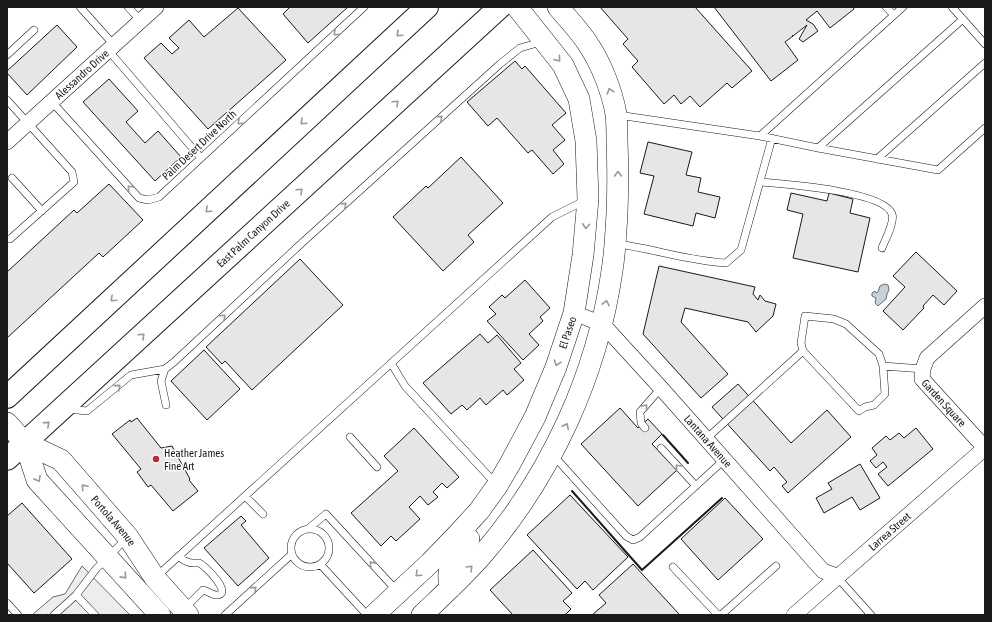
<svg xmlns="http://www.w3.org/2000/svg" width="992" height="622" font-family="'Asap Condensed',sans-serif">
<rect width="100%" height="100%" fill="#fff"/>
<!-- parking -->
<path fill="#ededed" stroke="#6a6a6a" d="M82,566L130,615H32L53,597L65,594Z"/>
<!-- water -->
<path fill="#c6d2dc" stroke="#6a6a6a" d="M884,284L888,285L889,290L887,294L886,299L878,306L875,303L876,298L872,296V293L875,291L876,293L878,292L880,286Z"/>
<!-- building -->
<path fill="#e6e6e6" stroke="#1a1a1a" d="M290,7H348L308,43L283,14Z
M600,7H695L752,71L732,88L727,83L700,107L690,96L681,104L674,95L664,104L632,67L638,61L623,44L628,39Z
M714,7H853L854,9L830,28L817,11L806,20L813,24L818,31L803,42L799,39L807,25L793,36L792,35L793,36L785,42L798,60L771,81Z
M238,8L286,60L208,129L144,58L161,43L172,54L179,48L169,38L189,20L204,37Z
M57,25L77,47L27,95L7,73V71Z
M515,61L522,69L525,66L566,113L552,125L565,140L553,150L564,164L553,174L532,150L528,153L497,118L488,126L467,102Z
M109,79L138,111L126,122L145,143L158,131L181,157L155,181L83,102Z
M648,142L692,152L686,175L701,178L698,192L720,197L715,218L696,213L693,226L644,214L654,176L640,173Z
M461,157L503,203L468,235L474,242L443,271L393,217L426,186L428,188Z
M109,184L143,220L103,257L99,253L7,338V272L74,210L77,213Z
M791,193L827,201L829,193L853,199L850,213L870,218L858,272L793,258L803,214L787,210Z
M916,252L957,291L944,305L933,295L923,306L924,308L903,330L883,311L905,287L893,276Z
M300,259L343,305L252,390L225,361L222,364L206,347Z
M659,266L755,287L753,294L758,300L760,295L765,301L776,304L773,316L756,332L748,322L685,308L681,322L728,374L701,398L643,334Z
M525,280L550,308L540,317L543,321L529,334L539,345L523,360L487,321L496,314L489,307L502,295L505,298Z
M480,334L488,343L497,335L521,363L514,369L524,380L507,395L503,390L486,405L480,398L467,410L462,405L451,414L423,383Z
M204,350L240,389L207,420L171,381Z
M738,384L791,443L827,410L851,437L788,493L782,486L787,482L774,467L770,471L712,407Z
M620,408L638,428L648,419L662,434L652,444L677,470L638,506L581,444Z
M137,418L161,448L172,446L190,479L189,480L198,491L173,511L151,485L148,487L137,472L141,469L112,434L130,420L131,422Z
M414,428L459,477L447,488L442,483L433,492L438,497L428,505L420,496L409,507L420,519L396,541L391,536L381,546L351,513L398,471L384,456Z
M916,428L933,449L888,486L878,474L887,467L883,462L876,468L870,461L877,455L872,448L886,436L890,440L899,433L904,438Z
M860,464L880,498L860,510L852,497L824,513L816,498L832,489L828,483Z
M570,495L628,557L593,590L585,581L577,589L527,535Z
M725,498L763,539L718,580L681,539Z
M22,503L72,559L34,593L7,563V516Z
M241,516L246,521L241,525L269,558L238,586L204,548Z
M533,550L572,593L563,601L571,609L565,615H513L490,590Z
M633,564L679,614L678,615H592L606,603L599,595Z"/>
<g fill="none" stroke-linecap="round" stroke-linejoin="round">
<defs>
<path id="lane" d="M80,7L114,45
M128,7L141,21
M886,7L894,15
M952,7L985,44
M108,50L201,158
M7,55L34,30
M7,100L72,172L74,182L10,239H7
M52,102L139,198L148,200L159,197L364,7
M618,115L760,136L903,7
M760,136L818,148L938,170L985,128
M818,148L963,19
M877,159L985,63
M12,178L42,211
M760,182C784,184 884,191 892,214C895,222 885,240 882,248
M618,244C654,249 690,261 726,263L741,250L772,138
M391,363L405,386L496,484
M883,366L923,369
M165,369L161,381L166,405
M68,409L87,411L131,375L165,369L174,362L304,241L500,64L520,48L541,42
M645,428L641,423L640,412L661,388
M350,437L377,467
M706,439L803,351L801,343L805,316L834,319L846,324L879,354L883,366L885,394L874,405L865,407L859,411L803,351
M661,448L696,486
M553,455L626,536L633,540L640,537L724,460
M245,496L263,514
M308,529L326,514L397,591
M291 548a19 19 0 1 1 38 0a19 19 0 1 1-38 0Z
M179,557C183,560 188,563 193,563C195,563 197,563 199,563C205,565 232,593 218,595C214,596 208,591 203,590L185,608
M320,564L367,615
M673,567L718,615
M157,576L552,217L586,200
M837,577L871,615
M76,595L95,615
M7,603L18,615
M54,615L76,595L96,569L126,539
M225,615L292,554
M721,615L776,566"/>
<g id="street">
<path id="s1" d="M7,142L156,7"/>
<path id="s2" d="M985,306L927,358L923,369L922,379L985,448"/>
<path id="s3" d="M574,313L602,324L607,329L661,388L823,571L837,576"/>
<path id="s4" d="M794,615L985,448"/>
</g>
<g id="secondary">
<path id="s5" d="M7,423L25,443L61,460L128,537L155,578L188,615"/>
<path d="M25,443L37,480L160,615"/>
<path d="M451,587C443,567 458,554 469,539"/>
<path id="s6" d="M374,615L430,563L457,535L479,511L497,486L511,462L535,417L556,367L574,313L583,255L588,199L586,141L579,99L563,65L517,7"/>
<path d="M422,615C443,595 464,576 483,554C551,475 597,375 612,271C615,252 616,233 617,213C618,189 618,165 617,141C617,132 617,123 616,114C612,91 601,63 588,44C580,31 568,19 558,7"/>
</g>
<g id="primary">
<path d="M7,397L427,7"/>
<path id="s7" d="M7,459L500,7"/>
</g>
</defs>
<!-- lane casing -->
<use href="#lane" stroke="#1a1a1a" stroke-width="8"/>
<!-- street casing -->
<use href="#street" stroke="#1a1a1a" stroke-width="16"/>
<!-- secondary casing -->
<use href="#secondary" stroke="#1a1a1a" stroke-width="22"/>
<!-- primary casing -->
<use href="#primary" stroke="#1a1a1a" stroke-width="24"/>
<!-- lane -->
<use href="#lane" stroke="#fff" stroke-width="7"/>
<!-- street -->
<use href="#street" stroke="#fff" stroke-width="15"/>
<!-- secondary -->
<use href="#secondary" stroke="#fff" stroke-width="21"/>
<!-- primary -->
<use href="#primary" stroke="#fff" stroke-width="22"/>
<!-- wall -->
<path stroke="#1a1a1a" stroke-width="2" d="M663,435L688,463
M572,491L642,570L722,498"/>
</g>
<!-- one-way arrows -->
<defs><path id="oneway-chevron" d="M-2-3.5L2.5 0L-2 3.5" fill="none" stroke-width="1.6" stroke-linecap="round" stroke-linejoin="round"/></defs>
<g stroke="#989898">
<use href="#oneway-chevron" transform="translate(336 33) rotate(137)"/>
<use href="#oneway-chevron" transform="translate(399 34) rotate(137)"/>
<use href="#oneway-chevron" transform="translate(558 59) rotate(51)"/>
<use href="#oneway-chevron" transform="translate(610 91) rotate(-108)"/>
<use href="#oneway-chevron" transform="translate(396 103) rotate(-43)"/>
<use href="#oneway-chevron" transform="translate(440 118) rotate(-42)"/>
<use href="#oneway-chevron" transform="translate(240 122) rotate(137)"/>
<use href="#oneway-chevron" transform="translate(303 122) rotate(137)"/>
<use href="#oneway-chevron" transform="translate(618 174) rotate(-91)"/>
<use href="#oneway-chevron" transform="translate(130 188) rotate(-133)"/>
<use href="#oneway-chevron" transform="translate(300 191) rotate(-43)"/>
<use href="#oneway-chevron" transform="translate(344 205) rotate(-42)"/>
<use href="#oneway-chevron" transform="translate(208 210) rotate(137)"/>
<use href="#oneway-chevron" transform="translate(586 226) rotate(94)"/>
<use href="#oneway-chevron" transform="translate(113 299) rotate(137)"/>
<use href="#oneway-chevron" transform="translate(606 303) rotate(-78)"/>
<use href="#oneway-chevron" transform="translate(223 317) rotate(-43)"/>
<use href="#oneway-chevron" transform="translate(142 336) rotate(-43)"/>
<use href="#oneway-chevron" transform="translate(557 363) rotate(109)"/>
<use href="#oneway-chevron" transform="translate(118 387) rotate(-41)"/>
<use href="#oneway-chevron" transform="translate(645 407) rotate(-50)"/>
<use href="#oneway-chevron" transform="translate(47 424) rotate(-42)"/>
<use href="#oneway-chevron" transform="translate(566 426) rotate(-63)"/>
<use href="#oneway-chevron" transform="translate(678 467) rotate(-133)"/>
<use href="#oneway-chevron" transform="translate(38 479) rotate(61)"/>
<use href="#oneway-chevron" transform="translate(84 487) rotate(-131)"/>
<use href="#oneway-chevron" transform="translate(372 564) rotate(-132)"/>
<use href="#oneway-chevron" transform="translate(470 568) rotate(-46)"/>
<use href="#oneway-chevron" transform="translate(418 574) rotate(137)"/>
<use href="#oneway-chevron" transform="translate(124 576) rotate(48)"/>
<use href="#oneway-chevron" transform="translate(254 589) rotate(-42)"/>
</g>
<!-- markers -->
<circle fill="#c62828" stroke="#fff" stroke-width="1.5" cx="156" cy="459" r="4"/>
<g text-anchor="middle" stroke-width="3" stroke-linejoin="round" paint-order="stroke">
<!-- street labels -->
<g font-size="11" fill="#1a1a1a" stroke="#fff">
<text dy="4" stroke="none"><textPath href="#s1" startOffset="101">Alessandro Drive</textPath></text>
<text transform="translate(199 145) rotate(-43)" y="4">Palm Desert Drive North</text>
<text dy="4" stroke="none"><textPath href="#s7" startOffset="334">East Palm Canyon Drive</textPath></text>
<text dy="4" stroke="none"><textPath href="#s6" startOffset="348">El Paseo</textPath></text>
<text dy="4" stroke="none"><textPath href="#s2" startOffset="132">Garden Square</textPath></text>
<text dy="4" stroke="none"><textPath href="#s3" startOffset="188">Lantana Avenue</textPath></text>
<text dy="4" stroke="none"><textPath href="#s5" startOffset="147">Portola Avenue</textPath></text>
<text dy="4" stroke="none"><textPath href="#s4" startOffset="127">Larrea Street</textPath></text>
</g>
<!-- poi labels -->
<g font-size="11" fill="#1a1a1a" stroke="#fff" text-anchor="start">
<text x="164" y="457">Heather James<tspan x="164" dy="13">Fine Art</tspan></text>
</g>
</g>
<!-- border -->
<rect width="992" height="622" fill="none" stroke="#1a1a1a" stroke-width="16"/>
</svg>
